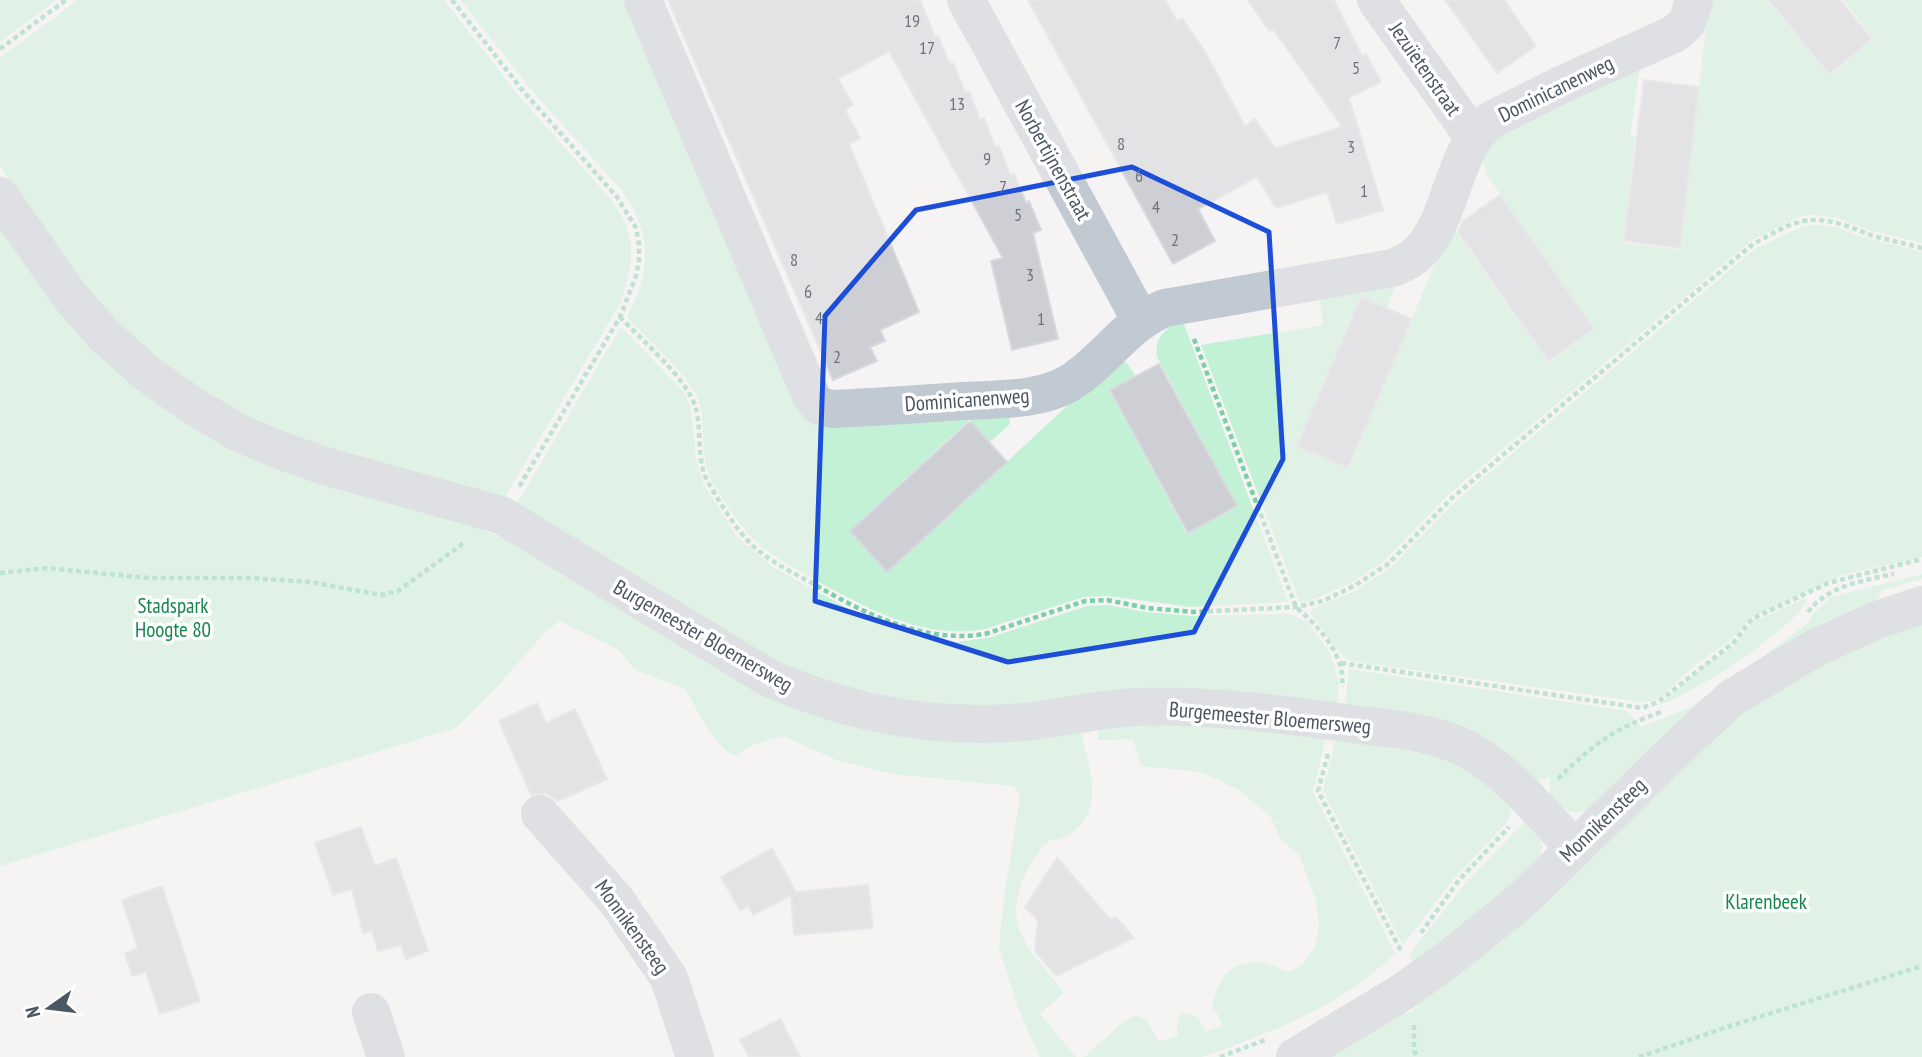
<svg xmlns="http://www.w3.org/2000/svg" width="1922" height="1057" font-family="'PT Sans Narrow',sans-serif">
<rect width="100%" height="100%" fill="#f5f3f3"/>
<!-- green -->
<path fill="#c3f1d5" d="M0,0H56L0,42Z
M78,0H444L518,95L612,201C638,237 634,262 621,302L503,500L331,452L250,421L161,364L118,324L82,285L27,209L0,165V58Z
M461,0H628L811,423L1010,416V424L990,442L969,420L849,531L887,573L1095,380L1122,361L1128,364L1135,376L1109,390L1187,534L1238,507L1157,357C1154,337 1167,327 1182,319L1288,602L1191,607L1107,596L1084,597L985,629C925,640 870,610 819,582C799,570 777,560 760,545C740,528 725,503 712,481C699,458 707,427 699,402C691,377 646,338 627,317C651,271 653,235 623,192L529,87Z
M1709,0H1767L1829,76L1874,39L1843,0H1922V243L1869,230L1837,218L1815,215L1801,216L1751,241L1449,494L1385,560L1352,582L1322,596L1300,603L1201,345L1323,325L1319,295L1395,286L1387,308L1360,297L1296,446L1349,469L1451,225L1548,363L1595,330L1487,175L1482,158L1491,138L1640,66L1630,136L1635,137L1623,243L1681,250Z
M0,224L92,344L522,548L760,691L1081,733C1086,756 1097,784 1090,807C1087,821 1074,833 1062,838C1057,840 1051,839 1047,843C1028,860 1010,900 1018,926C1025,949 1050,974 1064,992L1040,1014L1076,1057H1040L1018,1008L999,947L1004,897L1020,797L1014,786L893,774L839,761L783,736L755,744L734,756L725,750L709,731L685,689L635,670L619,650L560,621L547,630L504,679L456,728L0,866Z
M1815,225L1836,227L1866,238L1922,252V557L1842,575L1751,617L1731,640L1700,661L1666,692L1655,700L1642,702L1350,661C1334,651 1324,629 1311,614L1313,609L1357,590L1391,567L1455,502L1756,248L1804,226Z
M621,327L684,392L691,408L696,458L703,483L737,537L773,567L845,607L918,637L956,642L988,638L1087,606L1108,605L1146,612L1193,616L1291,614L1307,622L1330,653L1339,683L1337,707L962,709L863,695L777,664L515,507Z
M1922,574V579L1883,590L1872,606L1587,811C1570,815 1561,809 1550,796V777L1537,780L1345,707L1349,669L1627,711L1641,727L1689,708L1769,652L1808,623L1814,613L1831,597Z
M1807,598C1803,624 1686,698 1659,705L1704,666L1734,646L1754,621Z
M1922,622V1057H1330L1402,1014C1410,1014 1417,1007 1421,1000L1740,709L1823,660Z
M1182,724L1326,737L1313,792L1395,953C1346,1003 1278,1030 1213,1053L1201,1057H1084C1094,1048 1104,1039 1114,1030C1139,1007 1146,1015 1159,1042L1178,1036L1177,1021L1181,1014C1195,1011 1200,1019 1206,1031L1222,1026L1218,1015L1212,1008C1217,980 1230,960 1262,963C1270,964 1280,969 1288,972L1299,967L1308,958L1315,947L1319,926L1316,901L1299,854L1281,840L1270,816L1239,790L1202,772L1141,766L1133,739L1098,740V732L1101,726Z
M1336,738L1441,757L1481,777L1511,806L1509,820L1456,876L1403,945L1323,791Z
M1527,819L1538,834L1542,846L1539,859L1510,887L1414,963L1409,955L1465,884Z"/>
<!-- building -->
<path fill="#cdcfd5" stroke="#d7d9de" stroke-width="2" d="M668,0H920L935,37L938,36L950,65L953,63L965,92L969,91L980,120L984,118L995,147L999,146L1010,175L1014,174L1026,203L1029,201L1041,230L1033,233L1058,339L1012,350L991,261L1003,258L889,51L838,79L853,105L845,110L860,138L849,144L919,312L880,330L885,341L870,347L877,361L833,380Z
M1028,0H1165L1177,21L1182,18L1204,50L1245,126L1255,119L1275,148L1342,127L1274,30L1270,32L1248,0H1334L1362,56L1366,54L1381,82L1349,98L1383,210L1337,224L1327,192L1276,208L1257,177L1198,209L1215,241L1173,264Z
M1445,0H1504L1536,46L1497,73Z
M1769,0H1840L1872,39L1829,74Z
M1644,80L1699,87L1680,248L1624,241Z
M1500,195L1594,329L1548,361L1458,232L1463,221Z
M1361,297L1412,319L1348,468L1297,446Z
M1159,364L1237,506L1188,533L1110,390Z
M971,422L1007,462L887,572L850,531L968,423Z
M537,703L546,723L575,709L607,779L558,801L546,793L531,795L499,721Z
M361,827L375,866L396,858L428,951L406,959L401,945L378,951L372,931L363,933L352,889L333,895L315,843Z
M772,848L796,892L868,885L873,928L794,935L791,895L753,915L748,906L740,910L721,877Z
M1057,858L1110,919L1116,917L1134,938L1056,976L1035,951L1038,920L1025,907Z
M162,886L200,1001L160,1014L146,972L132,976L125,953L138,948L122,900Z
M780,1019L800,1057H749L740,1040Z"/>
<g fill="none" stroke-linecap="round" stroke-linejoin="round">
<!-- path -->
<path stroke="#7ad0a6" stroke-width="4.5" stroke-dasharray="5 3.5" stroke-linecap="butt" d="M452,0L523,91L617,197L636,228L639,244V262L636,276L620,317L519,487
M0,49L66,0
M620,317C641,339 687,379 695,406C703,431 695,461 709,484C722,506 735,528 752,545C769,561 790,571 810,582C864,613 922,644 985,634L1085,601L1107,600L1147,608L1193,612L1296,607L1323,601L1354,586L1388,564L1452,498L1753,244C1769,236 1786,224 1804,221C1827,217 1847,226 1868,234C1886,240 1904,243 1922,248
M1194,339L1296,607C1319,627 1346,655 1342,687
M0,573L47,568L148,578H249L310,582L381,595L398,591L465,542
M1808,612C1829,585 1862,581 1894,574
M1341,663L1642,708L1658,702L1733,643L1752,619L1828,583L1922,559
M1328,754L1318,791L1401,951
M1558,779C1596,742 1613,729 1664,711
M1421,933L1459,880L1509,827
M1414,1025V1051L1417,1057
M1220,1057L1265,1040
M1639,1057L1730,1026L1922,966"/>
<!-- street -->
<path stroke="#c1cad2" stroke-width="38" d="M643,0L811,396L819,406L833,409C876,407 919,404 962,401C997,399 1037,401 1068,384C1104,363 1125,324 1165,308L1393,268C1402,264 1410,261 1417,254C1453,222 1451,150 1491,120L1563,84L1674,34L1687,23L1694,0
M966,0L1141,321
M1376,0L1474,138
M0,196L69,295L104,335L149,375L198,409L241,434L282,451L325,466L501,515L767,677C843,711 926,728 1009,723C1051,721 1093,709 1135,707C1201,704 1281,714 1346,723C1387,729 1433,730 1470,751C1511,774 1542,814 1574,848
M540,814L616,900L669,978L695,1057
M371,1012L386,1057
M1295,1057L1401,993L1446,961L1522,900L1690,736L1732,698L1813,649L1877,620L1922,605"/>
</g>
<!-- marked area -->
<path d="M0 0H1922V1057H0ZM1132,167L1269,232L1283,459L1194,632L1008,662L815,601L825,316L916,210Z" fill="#f5f3f3" fill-opacity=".55" fill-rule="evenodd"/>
<path fill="none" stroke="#1d4ed8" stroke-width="5" stroke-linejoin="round" d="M1132,167L1269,232L1283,459L1194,632L1008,662L815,601L825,316L916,210Z"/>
<g text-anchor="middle" stroke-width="7" stroke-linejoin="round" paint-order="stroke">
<!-- number labels -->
<g font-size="18" fill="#6b747e">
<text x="912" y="27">19</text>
<text x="1337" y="49">7</text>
<text x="927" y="54">17</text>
<text x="1356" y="74">5</text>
<text x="957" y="110">13</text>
<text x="1121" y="150">8</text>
<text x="1351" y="153">3</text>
<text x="987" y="165">9</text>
<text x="1139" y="182">6</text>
<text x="1003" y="193">7</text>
<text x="1364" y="197">1</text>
<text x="1156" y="213">4</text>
<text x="1018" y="221">5</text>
<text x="1175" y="246">2</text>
<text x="794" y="266">8</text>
<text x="1030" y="281">3</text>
<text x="808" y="298">6</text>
<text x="819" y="324">4</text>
<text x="1041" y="325">1</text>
<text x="837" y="363">2</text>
</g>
<!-- street labels -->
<g font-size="21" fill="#4a5661" stroke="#fff">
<text transform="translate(1425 69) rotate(55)" y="7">Jezuïetenstraat</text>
<text transform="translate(1556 89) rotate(-26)" y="7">Dominicanenweg</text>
<text transform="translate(1053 160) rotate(61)" y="7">Norbertijnenstraat</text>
<text transform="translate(967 400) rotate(-4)" y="7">Dominicanenweg</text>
<text transform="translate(703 636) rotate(30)" y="7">Burgemeester Bloemersweg</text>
<text transform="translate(1270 718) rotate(5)" y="7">Burgemeester Bloemersweg</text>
<text transform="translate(1603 820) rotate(-44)" y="7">Monnikensteeg</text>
<text transform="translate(632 927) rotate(54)" y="7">Monnikensteeg</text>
</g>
<!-- park labels -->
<g font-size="21" fill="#17864f" stroke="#fff">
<text x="173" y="613">Stadspark<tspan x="173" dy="24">Hoogte 80</tspan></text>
<text x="1766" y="909">Klarenbeek</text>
</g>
</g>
<!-- north arrow -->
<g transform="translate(49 1008) rotate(256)" stroke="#ffffff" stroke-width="5" paint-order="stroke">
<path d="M0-5L12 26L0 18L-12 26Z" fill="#4a5661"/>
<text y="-10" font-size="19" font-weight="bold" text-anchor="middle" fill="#4a5661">N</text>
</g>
</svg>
